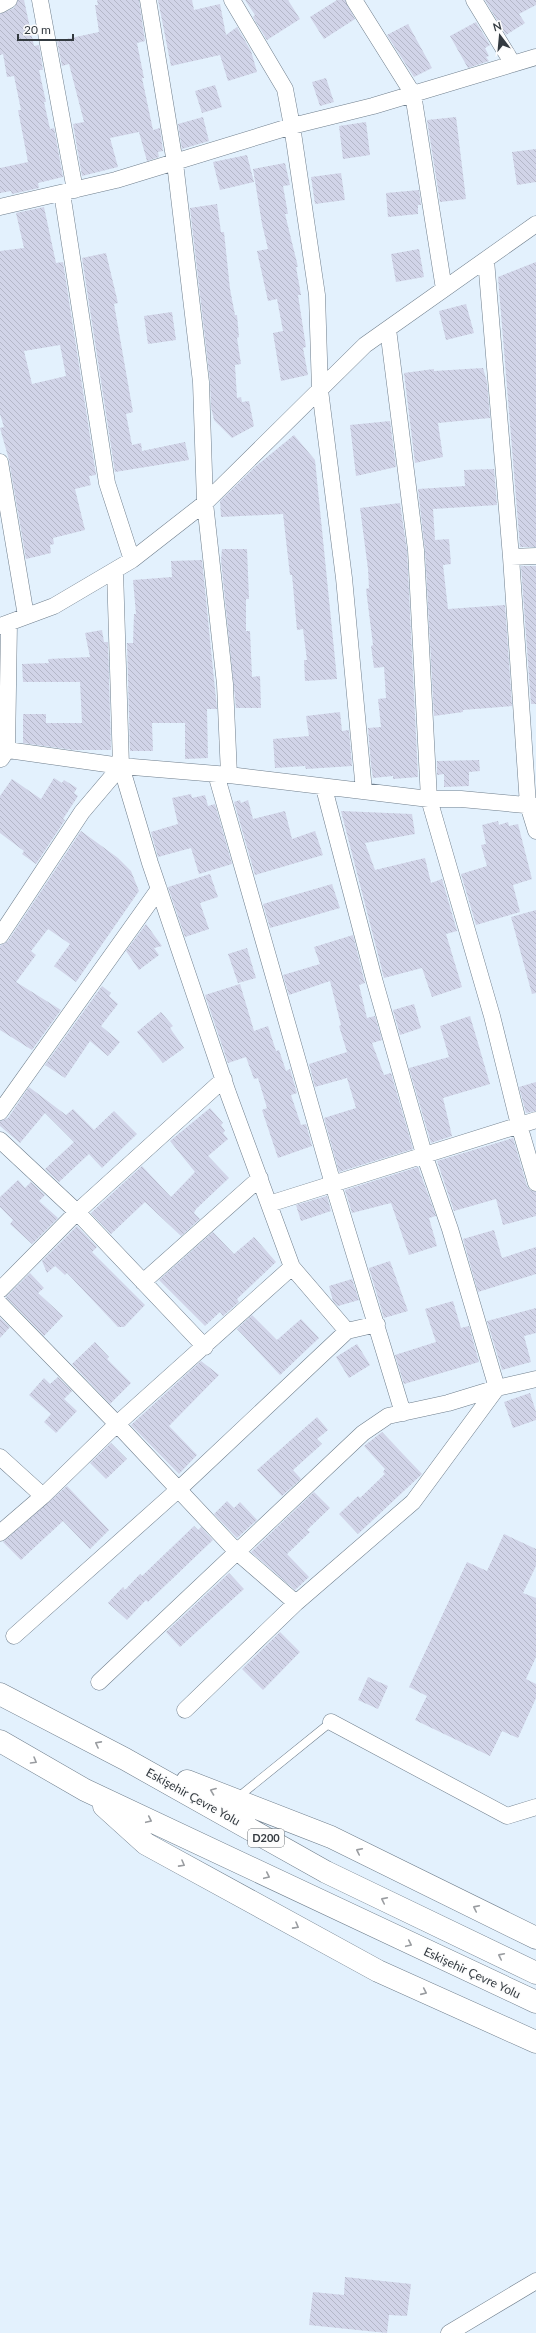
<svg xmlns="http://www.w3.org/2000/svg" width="536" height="2333" font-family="Lato,sans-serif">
<defs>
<pattern id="building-back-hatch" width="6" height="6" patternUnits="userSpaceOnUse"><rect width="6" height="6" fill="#d1d4e8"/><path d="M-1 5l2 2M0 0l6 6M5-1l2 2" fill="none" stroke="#b4b7c8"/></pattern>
</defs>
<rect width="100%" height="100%" fill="#e3f1fd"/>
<!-- building -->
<path fill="url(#building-back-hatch)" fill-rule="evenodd" d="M18,0H24L34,46L39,45L43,70H39L46,102H44L50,129L54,128L63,177L38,183L39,188L12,194L11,191L0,193V168L28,162L18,110H21L14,76L7,77L3,54L0,55V14L14,8Z
M97,0H139L145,41L137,43L144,78H142L153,130L160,128L163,151L158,152L159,157L147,161L139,132L110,138L118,167L82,176L73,124L84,122L69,64L62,66L57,41L99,32L95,5H98Z
M158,0H192L194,10L220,4L226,35L237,27L251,51L257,72L228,81L220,55L171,66Z
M245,0H288L300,19L267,40L253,17L255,15Z
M337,0H345L355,19L324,39L310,17Z
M485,0H536V5L519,14L525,23L506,35Z
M476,22L490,45L485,48L489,56L486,57L489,61L468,68L450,36Z
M408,24L432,68L414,77L387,35Z
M326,78L334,102L320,106L312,82Z
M215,85L222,107L202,113L195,91Z
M203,117L209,141L182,149L178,124Z
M456,117L466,199L440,202L427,120Z
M366,122L370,155L343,159L339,126Z
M536,149V182L517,185L512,152Z
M247,155L254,182L220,190L213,162Z
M285,163L290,185L283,186L288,214H285L298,267H296L301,295H298L306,347L303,348L308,375L281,381L273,333L283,331L277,299L268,301L257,251L268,249L262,224L253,169Z
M341,173L345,200L315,204L311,177Z
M419,190L421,205H418V214L388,217L386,193Z
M217,204L221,232H224L230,289L235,315H237L239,337L237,338L241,364L235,365L237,398L241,397L242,402L249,401L254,426L232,438L214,420L211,407L210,381L190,208Z
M44,207L56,263L63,262L96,475L89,476L91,485L75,489L85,530L53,538L54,544L50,545L51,553L26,559L9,460L0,428L4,427L0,414V251L24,248L16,213ZM60,345L66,376L32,384L24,351Z
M419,249L424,277L396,282L391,254Z
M106,253L118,303L114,304L133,412L126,414L132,445L141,443L142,451L185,442L189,460L115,472L82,258Z
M536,262V547H520L498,277Z
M466,304L474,333L446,340L439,311Z
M172,312L176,340L148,344L144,316Z
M483,368L487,382L490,418L438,423L443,457L415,463L404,373L434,369V371Z
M390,421L396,467L356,476L350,425Z
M294,435L315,460L337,679L305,681L304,660H307L303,629L297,630L292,575H290L283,514L221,517L220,501L255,467Z
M494,469L497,505L433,509L435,540L449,539L451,564L443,565L448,609L505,605L512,706L463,710V712L434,716L425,550L418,489L465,486L464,470Z
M400,503L407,551L418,777L393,779V776L373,778L371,765L368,728L381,727L378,699L386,698L384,667L374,668L371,646L373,645L366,589L369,588L368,569L360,508Z
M222,549H247L249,599H246V631H250L252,677L260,676L261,708H236L221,560Z
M202,560L217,709H207L208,758L185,759V723H152L153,751H130L127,643H133L134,614H136L133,580L172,577L171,561Z
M521,566H536V704H531Z
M102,630L104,642H108L111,750H74L23,743V714H46V723H82L80,682H23L22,664L49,663L48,659L90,657L85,633Z
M340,712L342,731L349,730L352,766L306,769L305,766L275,768L273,739L309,736L306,716Z
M479,760L480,771L469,772V786L444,787V774L437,775V761Z
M54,778L62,783L64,780L77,788L74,793L78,796L63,819L65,820L36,864L22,854L24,851L0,833V796L12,779L41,799Z
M191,794L192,798L205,795L208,806L215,804L232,864L199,874L191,848L158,857L151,832L178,824L172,798Z
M240,800L241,803L248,800L253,819L285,811L292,839L315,831L323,855L255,875L234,802Z
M341,811L412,814L415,834L365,843L375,870L425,858L431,883L442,879L457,931L446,934L462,987L432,997L422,968L384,978Z
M498,821L499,825L508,822L509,826L518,824L532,879L513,885L520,912L476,925L461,874L487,866L481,845L486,844L482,825Z
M81,831L118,858L131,871L139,891L76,982L54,966L70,944L48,929L31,951L36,955L16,982L61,1010L32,1050L0,1030V946L8,941Z
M210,874L218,897L200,903L209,929L185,937L168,887Z
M332,884L340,908L270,928L263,904Z
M536,910V993L532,994L511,917Z
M146,924L162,946L154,948L159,955L139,970L126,951Z
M353,935L365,983L359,985L367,1018L375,1016L382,1040L372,1043L384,1075L391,1073L413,1149L339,1172L324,1118L356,1108L347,1078L315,1087L309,1064L347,1052L339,1026L341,1025L330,981L289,995L283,975L320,964L314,947Z
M247,948L256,978L238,983L228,954Z
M240,984L254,1031L268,1026L276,1051L279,1050L286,1071L290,1069L297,1093L291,1095L301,1125L306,1124L312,1146L278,1158L262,1110L267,1108L258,1078L254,1079L246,1057L228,1063L205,995Z
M102,986L111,993L109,996L118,1004L101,1026L120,1042L108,1056L90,1041L65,1078L45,1065Z
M414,1004L421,1028L400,1035L393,1010Z
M161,1012L173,1026L170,1028L184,1048L163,1063L137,1032Z
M470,1016L490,1084L443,1098L452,1136L431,1143L409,1068L449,1057L440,1026Z
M536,1082V1111L526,1113L519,1087Z
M29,1087L66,1115L73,1109L94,1130L114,1111L137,1134L102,1168L89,1154L59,1182L45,1169L74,1142L45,1113L20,1143L0,1126V1121L8,1118Z
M210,1108L223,1123L221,1125L225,1131L223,1133L228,1139L208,1156L229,1178L196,1209L194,1213L200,1219L181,1236L145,1202L111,1234L91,1213L142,1166L171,1197L195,1172L170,1141Z
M513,1138L527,1186L530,1190L536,1192V1216L503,1225L496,1199L454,1211L437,1161Z
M418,1167L436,1216L429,1218L437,1246L409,1255L391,1203L352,1213L345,1190Z
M18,1180L25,1188L31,1182L45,1195L39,1201L58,1218L32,1244L10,1224L13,1220L0,1207V1197Z
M327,1196L331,1211L301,1221L296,1205Z
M77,1226L97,1247L92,1252L145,1305L124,1327H118L67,1273L65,1275L55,1266L47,1273L42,1261Z
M494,1230L502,1258L536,1247V1274L478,1292L463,1239Z
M213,1232L234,1254L254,1237L276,1262L237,1299L239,1302L223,1316L220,1312L205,1326L159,1280Z
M390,1261L408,1311L384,1318L369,1268Z
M30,1273L44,1288L38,1293L63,1316L44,1336L6,1297Z
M352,1279L359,1300L338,1306L333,1301L329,1286Z
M453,1301L461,1328L469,1326L479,1362L404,1384L395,1355L436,1342L425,1309Z
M536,1308V1333L524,1336L531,1362L502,1370L487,1321Z
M252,1315L277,1340L301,1319L319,1338L280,1375L237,1329Z
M0,1318L10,1327L0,1338Z
M95,1342L109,1357L107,1359L131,1383L110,1404L72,1364Z
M357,1344L370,1365L349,1378L336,1357Z
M201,1361L219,1375L169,1426L197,1455L179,1474L131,1425Z
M58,1377L72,1391L64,1399L77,1411L56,1433L44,1422L51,1414L29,1395L44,1378L50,1384Z
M530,1393L536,1412V1420L513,1428L504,1402Z
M317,1417L328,1430L317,1439L322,1444L293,1470L301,1479L282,1496L257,1470Z
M382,1432L422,1474L358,1534L339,1514L358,1496L360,1498L385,1474L383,1472L385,1469L364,1446Z
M111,1443L127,1459L106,1479L90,1463Z
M67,1486L109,1530L90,1549L63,1521L21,1560L3,1542Z
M314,1492L330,1508L307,1530L310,1532L287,1554L309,1577L295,1590L251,1552Z
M227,1501L234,1508L240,1502L257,1520L237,1538L214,1514Z
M194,1526L198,1530L201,1527L213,1540L148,1602L146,1600L127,1620L108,1603L123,1587L125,1590L140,1574L142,1576Z
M504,1534L536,1549V1566L523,1593L536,1598V1657L526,1679L536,1684V1698L518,1738L502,1731L490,1756L415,1720L427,1696L409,1687L467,1562L487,1571Z
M229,1573L244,1589L180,1647L166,1632Z
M280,1632L300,1652L263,1690L242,1669Z
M368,1677L388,1686L378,1709L358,1700Z
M345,2277L411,2284L407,2316L389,2315L387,2333L309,2325L313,2292L344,2295Z"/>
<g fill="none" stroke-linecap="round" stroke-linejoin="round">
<defs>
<path id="service" d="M237,1798L331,1722"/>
<path id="minor" d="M40,0L75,190
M148,0L175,163L201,382L205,503L225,684L229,775
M232,0L285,89L292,126L317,295L320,390L344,578L364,791
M354,0L413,94L444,289
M474,0L513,64
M0,5L9,0
M62,193L107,483L132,560
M0,207L116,180L292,126L373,106L536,57
M486,260L511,557L528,805L536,831
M388,329L416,550L429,799L492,1016L519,1125L536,1183
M0,462L26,616
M511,557L536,556
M0,626L54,606L132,560L205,503L365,345L536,224
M0,749L121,766L229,775L429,799H461L536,806
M1,759L7,750L9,623
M216,774L333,1184L403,1413
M0,936L82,812L121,766
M0,1112L159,889
M0,1140L77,1212L205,1347
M269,1204L536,1120
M292,1267L347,1331
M143,1282L260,1178
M0,1290L77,1212L224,1079
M0,1304L117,1424L237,1552L296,1603
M0,1457L43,1496
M0,1533L43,1496L117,1424L292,1267L228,1093L150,863L121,766L115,570
M14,1636L179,1489L347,1331L377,1324
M99,1682L363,1433L388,1416L448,1403L497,1388L536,1379
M185,1710L296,1603L413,1502L497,1388L450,1229L424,1154L374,979L324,788
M331,1722L507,1816L536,1807
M449,2333L536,2281"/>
<path id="trunk" d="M0,1694L125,1759L326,1872L536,1973
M0,1741L85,1790L536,2002
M187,1781L331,1837L536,1938
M104,1806L146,1844L378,1971L536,2042"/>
</defs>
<!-- service casing -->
<use href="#service" stroke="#6f7e8c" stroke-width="9"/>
<!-- minor casing -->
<use href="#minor" stroke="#6f7e8c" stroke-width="17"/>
<!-- trunk casing -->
<use href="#trunk" stroke="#6f7e8c" stroke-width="23"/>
<!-- service -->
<use href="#service" stroke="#fff" stroke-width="8"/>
<!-- minor -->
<use href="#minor" stroke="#fff" stroke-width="16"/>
<!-- trunk -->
<use href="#trunk" stroke="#fff" stroke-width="22"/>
</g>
<!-- one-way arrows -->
<defs><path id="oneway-chevron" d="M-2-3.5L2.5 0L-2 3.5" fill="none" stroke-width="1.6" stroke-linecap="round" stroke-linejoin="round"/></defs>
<g stroke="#999ca0">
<use href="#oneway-chevron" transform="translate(98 1744) rotate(-152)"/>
<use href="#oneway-chevron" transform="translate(34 1761) rotate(30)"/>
<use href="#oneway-chevron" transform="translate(213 1791) rotate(-159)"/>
<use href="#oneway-chevron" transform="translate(149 1820) rotate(25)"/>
<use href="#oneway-chevron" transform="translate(359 1851) rotate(-154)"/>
<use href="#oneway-chevron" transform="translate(182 1864) rotate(29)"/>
<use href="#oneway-chevron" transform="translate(267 1876) rotate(25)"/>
<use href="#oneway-chevron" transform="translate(384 1900) rotate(-154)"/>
<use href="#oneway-chevron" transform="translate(476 1908) rotate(-154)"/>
<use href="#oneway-chevron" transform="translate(296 1926) rotate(29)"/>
<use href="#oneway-chevron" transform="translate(409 1944) rotate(25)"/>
<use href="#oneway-chevron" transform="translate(501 1956) rotate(-154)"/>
<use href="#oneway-chevron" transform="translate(424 1992) rotate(24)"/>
</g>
<g text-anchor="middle" stroke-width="3" stroke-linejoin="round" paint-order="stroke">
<!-- shield labels -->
<rect fill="#fcfcfc" stroke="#6f7478" stroke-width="1" x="248" y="1829" width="36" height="18" rx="3"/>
<g font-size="11" font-weight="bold" fill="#333a40">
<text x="266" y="1842">D200</text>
</g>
<!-- street labels -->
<g font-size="12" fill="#333a40" stroke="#fcfcfc">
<text transform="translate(193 1797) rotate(29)" y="4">Eskişehir Çevre Yolu</text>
<text transform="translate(472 1973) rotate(25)" y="4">Eskişehir Çevre Yolu</text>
</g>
</g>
<!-- north arrow -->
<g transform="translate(500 36) rotate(344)" stroke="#fcfcfc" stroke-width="3" paint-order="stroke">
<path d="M0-3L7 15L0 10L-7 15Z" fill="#333a40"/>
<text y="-6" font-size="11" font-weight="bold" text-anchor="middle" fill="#333a40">N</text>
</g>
<!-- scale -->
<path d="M18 34v6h55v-6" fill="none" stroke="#333a40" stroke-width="2"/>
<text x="24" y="34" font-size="12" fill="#333a40" stroke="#fcfcfc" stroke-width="3" paint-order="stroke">20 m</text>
</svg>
